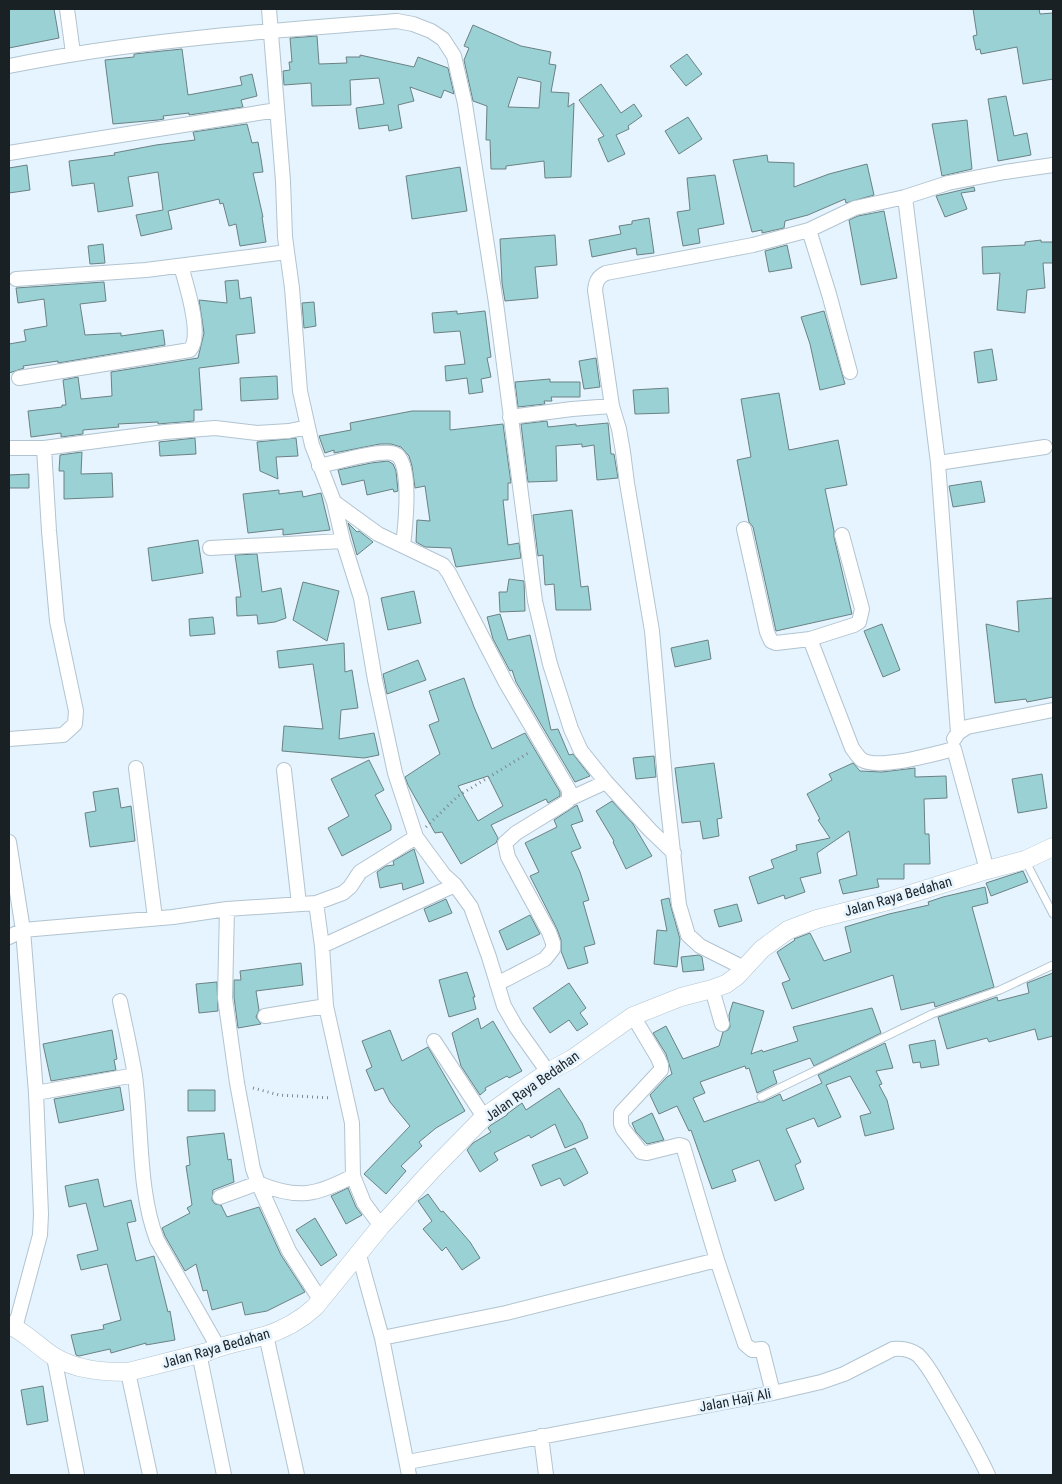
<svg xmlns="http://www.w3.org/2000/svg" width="1062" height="1484" font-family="'Roboto Condensed',sans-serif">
<rect width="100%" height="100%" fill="#e5f4fe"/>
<!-- building -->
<path fill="#99d1d5" stroke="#6b8283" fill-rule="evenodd" d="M9,9H54L59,38L9,48Z
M973,9H1039L1040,14L1053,13V79L1023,84L1017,47L981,54L980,49L976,50L973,36L977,35Z
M473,25L521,46L551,52L549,64L556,65L551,92L569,93L568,107L574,103L571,177L545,178L544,161L506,166V169H491L490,140H486L487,106L473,101L464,60L469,48L464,46ZM518,77L541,82L539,108L508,107Z
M317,36L319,64L347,63L346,57H360V55L414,67L418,57L448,68L454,94L444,90L441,98L410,87L414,101L398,105L402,128L389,131L388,125L359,129L356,108L384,104L379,78L350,80L351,105L312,106L311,83L284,85L283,71L290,70L289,62H292L290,38Z
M182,49L188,95L242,85L240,77L252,74L257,96L241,100L243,107L189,115V113L163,116L164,119L158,120L113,124L105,60L134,57V54Z
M687,54L702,74L686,86L670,66Z
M601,84L621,113L634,104L642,116L628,126L629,129L616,135L625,154L608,162L598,139L604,136L579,100Z
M1006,96L1014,136L1027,133L1031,155L998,161L988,99Z
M688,117L702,139L679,154L665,131Z
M967,120L972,169L942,176L932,124Z
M247,124L252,143L258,142L261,159L263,172L253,173L263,217H262L266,242L240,246L236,224L229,226L223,203L220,204L219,199L168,211L172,229L141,236L136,215L163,210L158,172L128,177L133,206L98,212L94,183L72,186L69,161L115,155L114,153L156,145L195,140L193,132Z
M767,155L768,162L794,163V187L829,174L867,164L874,195L846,203L845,199L808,215L785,221L784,228L762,233V230L752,232L733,160Z
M27,165L30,190L9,193V168Z
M460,167L467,211L412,219L406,176Z
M715,175L724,224L698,229L700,243L683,246L677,212L690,210L687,178Z
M974,187L975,191L961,193L967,209L945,217L936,196Z
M884,211L897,278L861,285L849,220L858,216Z
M649,218L654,253L637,255L636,248L592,257L589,240L621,234L619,226L632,224V221Z
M555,235L557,265L535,267L538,298L505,301L502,283L500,239Z
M1041,240V242H1053V263H1043L1045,288L1027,290L1025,313L997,310L1000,273L983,274L982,247L1025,245V242Z
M103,244L105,263L90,264L88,246Z
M787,245L792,268L769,272L765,251Z
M238,280L240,299L251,297L255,333L236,335L239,363L199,368L202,410H194V421L158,424V422L118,424L119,427L83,430V434L61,437V433L31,437L28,411L62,407V405H66L63,380L78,377L81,399L112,396L111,372L198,358L204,333L199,300L227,303L225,281Z
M104,282L106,301L80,304L85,335L121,333V336L163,330L165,345L58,363V361L23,366L24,368L9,373V344L26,341L24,330L47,326L44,299L18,303L16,288Z
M314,302L316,326L304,328L302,303Z
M457,311V314L485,311L491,357L487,358L491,377L481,379L483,392L469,394L467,378L446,381L445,366L465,364L460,331L434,333L432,313Z
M824,311L845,384L820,390L810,344L801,317Z
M992,349L997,380L978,383L974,352Z
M596,358L600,387L584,389L579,361Z
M277,376L278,399L241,401L240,378Z
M550,379V382H580V397H551L552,401H544L545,404L518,407L515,382Z
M668,388L669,413L635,414L633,390Z
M779,393L789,450L838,440L847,485L825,489L834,531V537L852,614L776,631L753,527L749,522L737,460L751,457L741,399Z
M412,411H450V430L503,424L511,483H508V500H503L508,545L519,543L521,558L456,567L451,548L425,547L416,542L417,520L430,521L425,486L415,488L412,466L409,456L401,447L391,444H380L334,453V450L325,453L319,436L351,430L350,423Z
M547,421L548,427L576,424V426L608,423L611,454H614L618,478L597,480L594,445L582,447V444L556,446L557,481L528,482L521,424Z
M195,438L196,454L160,456L159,442Z
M296,438L298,456L276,457L278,479L260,471L257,442Z
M82,452L81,474L112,473L113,497L64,499V471H59L60,455Z
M388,461L393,464L396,471L398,491L394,492L393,489L367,495L364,480L342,485L338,470L371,463Z
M29,474V488H9V475Z
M981,481L985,502L953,507L949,486Z
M279,490V494L302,491L303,497L321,493L330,530L283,535V529L248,533L243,494Z
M572,510L581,587L588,586L591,610H556L554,584L545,585L543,555L538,556L533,515Z
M348,523L357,532L359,531L373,542L357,555Z
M198,540L203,573L152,581L148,548Z
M257,554L262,592L281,588L286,618L275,622L258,624L257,615L237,616L236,597H241L235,555Z
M509,579L524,581L525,611L500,612L499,592H507Z
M303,582L339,591L327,641L293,620Z
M414,591L421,623L388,630L381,598Z
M1053,598V697L1027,702L1026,699L995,703L986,624L1019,632L1017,601Z
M500,614L508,640L530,635L551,730L558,729L569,755L573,754L590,776L575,782L516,682L512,670L510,671L493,639L487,617Z
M213,617L215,634L190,636L189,619Z
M882,624L900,670L883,677L864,631Z
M708,640L711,659L675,667L671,648Z
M344,643L345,672L352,670L358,708L341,710L339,739L374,733L379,755L364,758L282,751L284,726L323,729L313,664L279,668L277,651Z
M418,660L426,680L387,694L383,674Z
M464,678L474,707L492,749L525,733L560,792V796L548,803L546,799L491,825L498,838L496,843L461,864L442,832L435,833L408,785L405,777L440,754L429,725L439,721L429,691ZM488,776L503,806L478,821L458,786Z
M654,756L656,777L636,779L633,758Z
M369,760L384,790L375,795L391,825V830L342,856L328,828L349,816L331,779Z
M714,763L722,818L717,819L719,836L703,839L700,821L682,823L675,768Z
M853,763L860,771L882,772L915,768V777L946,776L947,798L924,799L925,834H929L930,864H904V879H877L879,887L843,894L839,880L857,875L849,831L817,853L821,873L800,878L805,892L785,899L784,895L758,904L749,877L774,868L771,860L797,850L796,845L830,838L818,820L820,819L807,794L832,780L829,774Z
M1042,774L1047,808L1018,813L1012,779Z
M118,788L121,808L131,806L135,841L90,847L85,813L96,811L93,792Z
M612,801L633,824L652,856L626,869L613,842L614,841L596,811Z
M577,805L583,821L571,825L581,848L571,852L580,872L589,900L583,902L595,944L584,947L588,963L568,969L561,951V940L557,929L530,876L539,872L525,843L557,827L554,820Z
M414,849L424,883L403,890L402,883L380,888L377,872L386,866L394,865L393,861Z
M1023,871L1028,882L991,896L986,883Z
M985,887L988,903L972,907L994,987L935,1007L934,1002L901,1010L893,975L792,1009L782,983L790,980L777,952L795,940L794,939L810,933L824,961L851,952L845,927L889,914L929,905L928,902L943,897Z
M669,898L671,907L680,939L677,967L654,964L657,930L667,931L661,900Z
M446,899L452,913L429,922L424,909Z
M737,904L742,921L719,927L714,910Z
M530,915L540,934L507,950L499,931Z
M699,955L702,957L704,970L683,972L681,957Z
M301,963L303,985L256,991L259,1010L256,1017L261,1024L238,1028L234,997V980H241L240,971Z
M467,972L475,997H473L476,1009L449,1017L439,980Z
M1053,973V1036L1038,1040L1035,1029L989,1042L987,1038L947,1049L938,1017L997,997L998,1001L1029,993L1027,983Z
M217,982L218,1011L199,1013L196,984Z
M569,983L586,1008L580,1013L588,1024L577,1031L569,1020L550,1033L533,1008Z
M733,1002L764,1011L751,1054L762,1050L763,1052L798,1041L793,1027L872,1008L881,1033L814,1066L810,1058L773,1071L777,1083L757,1093L749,1068L746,1069L745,1066L700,1082L705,1093L693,1098L704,1122L759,1102H763L780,1094L783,1101L822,1083L818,1075L885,1043L893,1068L876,1071L882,1084L879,1085L887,1100L894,1129L865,1136L860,1116L871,1113L850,1076L826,1085L841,1117L818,1127L814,1118L786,1129L801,1162L795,1165L804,1189L775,1201L759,1160L732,1170L736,1181L712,1189L691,1130L689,1131L677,1106L659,1114L650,1095L667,1077L672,1074L666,1054L653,1033L666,1026L683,1059L719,1046L723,1032L728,1030L730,1027L729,1015Z
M478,1018L481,1029L493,1021L522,1071L509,1078L507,1076L485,1088L486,1090L480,1095L461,1066L452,1033Z
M112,1030L117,1059L114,1060L116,1070L51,1081L43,1044Z
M390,1030L402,1061L428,1047L465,1111L436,1128L419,1142L422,1146L401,1166L406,1171L386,1194L364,1174L410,1126L390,1102L383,1088L375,1091L366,1070L372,1067L362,1041Z
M935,1040L939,1065L921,1068L920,1062L913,1063L909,1045Z
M120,1087L124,1110L59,1123L54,1099Z
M559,1088L582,1123L588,1138L565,1148L555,1124L531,1138L529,1135L494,1153L498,1160L480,1172L467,1150L473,1143L491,1132L488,1128L491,1125L507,1115V1114L522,1103L526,1110Z
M188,1090H215V1111H188Z
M652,1113L664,1140L647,1144L636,1132L632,1123Z
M224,1133L228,1160L231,1159L234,1182L213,1190L212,1200L215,1204L221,1205L227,1217L259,1207L281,1255L305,1292L267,1311L245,1315L242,1302L212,1310L207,1290L203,1291L196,1264L185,1271L165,1236L162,1228L190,1213L187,1208L192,1205L186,1166L190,1165L187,1137Z
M575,1148L588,1173L564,1186L560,1178L541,1186L532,1165Z
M98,1179L104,1207L131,1200L136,1221L127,1223L136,1261L154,1256L168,1312L170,1311L175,1340L146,1345V1343L111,1353L110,1349L79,1356L76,1355L71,1335L104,1329L103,1325L121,1320L107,1264L81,1270L77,1255L98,1250L86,1203L69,1207L65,1186Z
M348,1188L356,1207L362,1215L346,1224L331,1196Z
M428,1194L441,1212L443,1211L470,1242L480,1258L462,1270L446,1247L442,1251L423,1229L432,1221L418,1201Z
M315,1218L337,1255L321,1266L296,1230Z
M43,1386L48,1421L27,1425L21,1390Z"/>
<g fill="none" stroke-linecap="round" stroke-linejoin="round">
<defs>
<path id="service" d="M1025,860L1053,914
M761,1097L932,1014L1000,990L1053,965"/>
<path id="minor" d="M67,9L73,53
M269,9L283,181L285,237L292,288L300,391L312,445L334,502L343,541L361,598L375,680L395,773L416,837L444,875L455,885L471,907L489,957L504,1006L516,1027L548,1072
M9,66C136,40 267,31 397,21L413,24L431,31L443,39L454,56L465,104L496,303L535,601L550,664L571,729L581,751L606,782L650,830L674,853
M9,153L277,110
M905,197L938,463L958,733
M809,230L829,294L850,372
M16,279L146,270L287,252
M19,378L190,350C203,335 186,284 181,266
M510,417L572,409L612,406
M9,448H44L49,531L57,621L76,711L75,724L63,735L9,739
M44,448L165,432L215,428L257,433L289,431L308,427
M938,463L1045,447
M319,466C334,463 383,448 395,454C413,461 405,529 403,546
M334,502L378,534L443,565L449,573L506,683L569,790V800L565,803L516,833L505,843L508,857L549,932L553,943V949L545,959L497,984
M744,529L767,632L771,641L776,643L810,639L852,748C855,752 858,757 862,760C880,770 933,754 954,749L987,870
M210,548L343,541
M810,639L854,625L859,622L862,609L842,535
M954,739L958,733L967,727L1053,710
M136,768L155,918
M284,770L299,904
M569,799L606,782
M9,842L23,930L36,1093L41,1214L40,1235L15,1328
M316,903L322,946L326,1006L352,1123L353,1176L364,1203L381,1226
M227,909L225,998L237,1083L253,1169L258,1183C298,1200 317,1195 353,1176
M9,937L23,930L173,917L227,909L316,903L343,893L350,887L360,872L416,837
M322,946L455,885
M744,968L700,946L688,935L679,905L666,790L652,631L627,483L623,452L619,429L612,406L595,290C596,281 598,277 606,273L753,245L809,230L855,208L905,197L948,183L1005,172L1053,165
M712,989L722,1024
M120,1001C125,1026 131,1051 135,1076C142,1129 138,1191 157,1240L218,1347
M265,1016L326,1006
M633,1016L658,1058L661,1065V1070L621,1113V1124L623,1129L641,1152L647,1153L679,1145L683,1146L717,1260L745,1344L752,1350L762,1349L773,1393
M434,1041L484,1117
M36,1093L135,1075
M220,1197L258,1183L289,1251L321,1301
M359,1255L382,1338L409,1475
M266,1335L297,1475
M382,1338L506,1313L717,1260
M199,1353L224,1475
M54,1357L77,1475
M128,1372L150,1475
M541,1436L546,1475
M408,1462L773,1393L821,1382L844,1374L893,1349C902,1348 910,1349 918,1355C929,1366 936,1381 944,1394C959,1420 975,1447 988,1475"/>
<path id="tertiary" d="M9,1325C25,1332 38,1346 53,1356C75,1370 103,1372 128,1372L207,1352C225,1344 245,1341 264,1336C283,1330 301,1320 315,1307L381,1226L432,1170L484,1117L548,1072L572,1059L633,1016L681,997L712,989L726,984L737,976L762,949L788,930L817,919L888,901L987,870L1025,860L1053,847"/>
</defs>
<!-- service casing -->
<use href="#service" stroke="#b2c4d0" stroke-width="9"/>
<!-- minor casing -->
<use href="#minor" stroke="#b2c4d0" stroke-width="16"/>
<!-- tertiary casing -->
<use href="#tertiary" stroke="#b2c4d0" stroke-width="19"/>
<!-- path -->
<path stroke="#7e898f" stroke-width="3" stroke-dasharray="1 4" stroke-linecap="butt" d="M426,827L458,796L530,752
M253,1088L279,1095L331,1098"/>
<!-- service -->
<use href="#service" stroke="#fff" stroke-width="7"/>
<!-- minor -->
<use href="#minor" stroke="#fff" stroke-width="14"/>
<!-- tertiary -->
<use href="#tertiary" stroke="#fff" stroke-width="18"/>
</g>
<g text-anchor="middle" stroke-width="5" stroke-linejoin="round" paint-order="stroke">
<!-- street labels -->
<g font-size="14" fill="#1a2125" stroke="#e5f4fe">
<text transform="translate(898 896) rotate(-16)" y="5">Jalan Raya Bedahan</text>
<text transform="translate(532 1086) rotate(-35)" y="5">Jalan Raya Bedahan</text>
<text transform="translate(216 1348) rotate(-16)" y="5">Jalan Raya Bedahan</text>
<text transform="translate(735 1400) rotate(-11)" y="5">Jalan Haji Ali</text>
</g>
</g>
<!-- border -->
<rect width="1062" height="1484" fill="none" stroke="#1a2125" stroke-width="20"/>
</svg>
